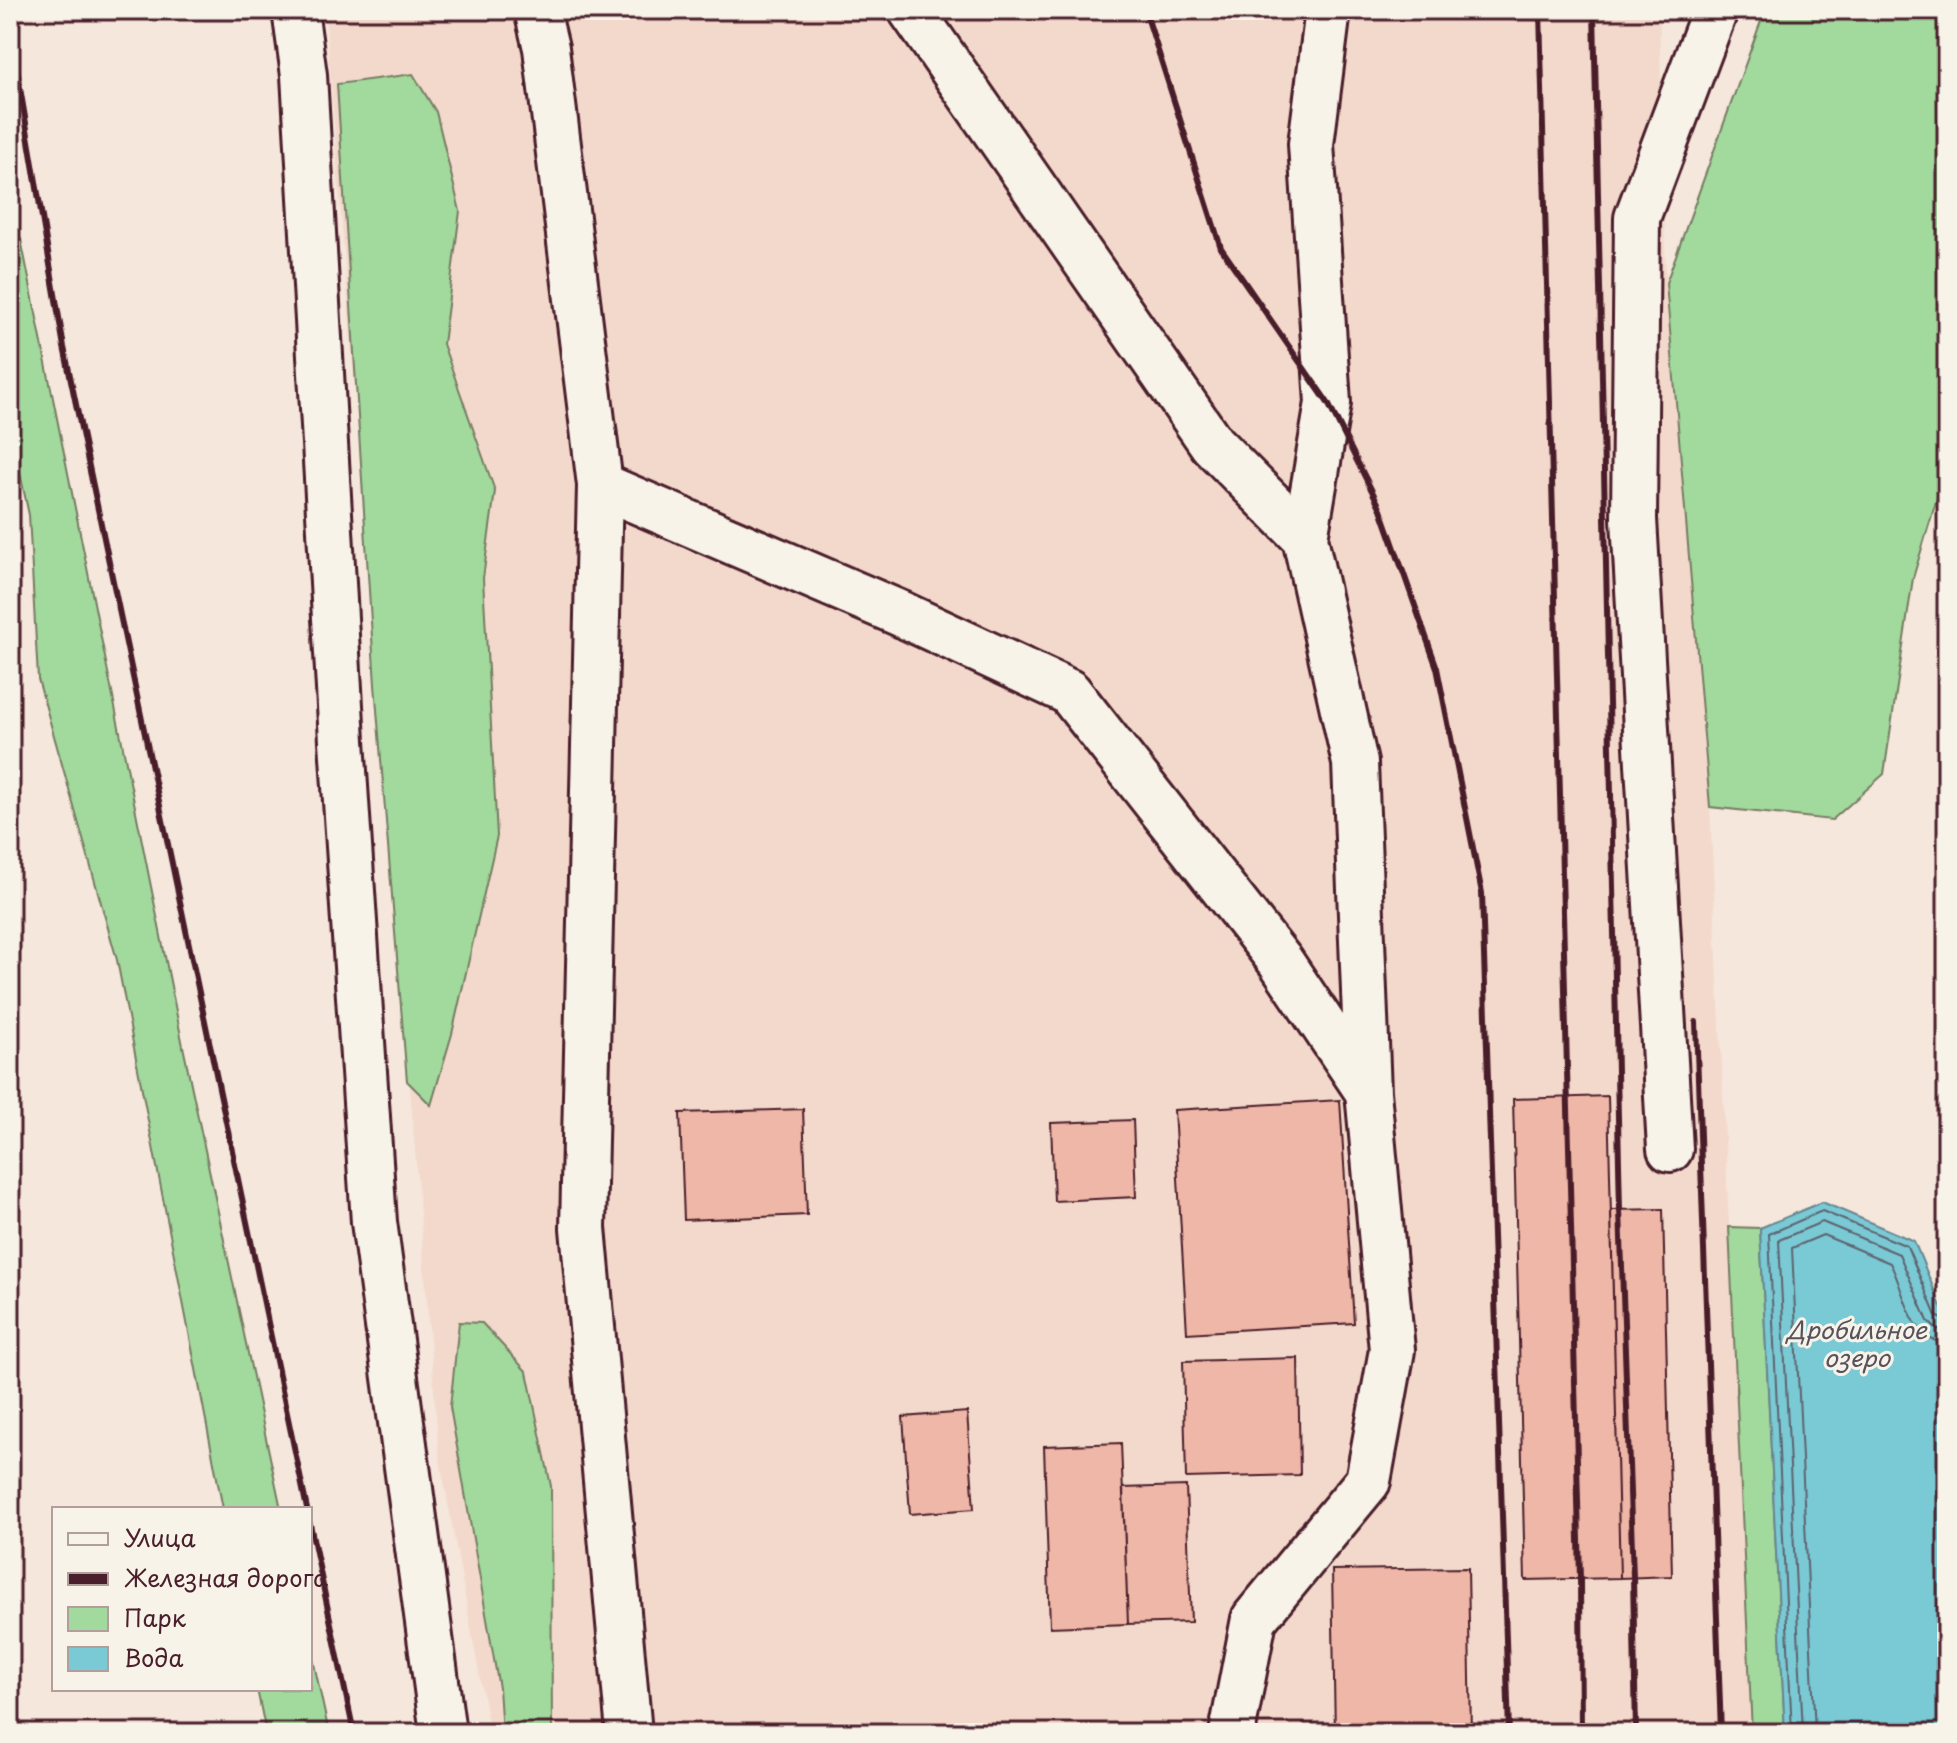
<svg xmlns="http://www.w3.org/2000/svg" width="1957" height="1743" font-family="'Playpen Sans',sans-serif">
<rect width="100%" height="100%" fill="#f5e7db"/>
<filter id="ink" filterUnits="userSpaceOnUse"><feTurbulence type="fractalNoise" baseFrequency=".0125" numOctaves="2"/><feDisplacementMap in="SourceGraphic" scale="16" xChannelSelector="R" yChannelSelector="G"/><feConvolveMatrix kernelMatrix="1 2 1 2 8 2 1 2 1" color-interpolation-filters="sRGB"/></filter>
<g filter="url(#ink)">
<!-- built -->
<path fill="#f3d9cb" d="M325,10H1659L1666,283L1710,807L1752,1733H490L439,1454Z"/>
<!-- green -->
<path fill="#a2d99d" stroke="#767c64" stroke-width="2" d="M1765,10H1947V107L1938,121L1947,217V465L1913,578L1884,774L1832,820L1710,807L1666,283Z
M413,74L436,112L460,211L443,344L495,491L483,578L497,836L452,1034L431,1105L407,1081L375,685L337,84Z
M10,237L21,239L184,1051L281,1509H223L117,960L38,679L29,515L10,426Z
M1729,1227L1760,1228L1785,1733H1752Z
M459,1322L482,1323L527,1372L551,1486L552,1733H502L499,1688L450,1407Z
M310,1645L329,1733H266L257,1689H310Z"/>
<!-- water -->
<path fill="#7acad5" stroke="#678691" stroke-width="2" d="M1822,1202L1914,1241L1947,1321V1733H1785L1760,1228Z"/>
<g fill="none" stroke-linecap="round" stroke-linejoin="round">
<!-- shore -->
<path stroke="#5d636f" stroke-width="2" d="M1792,1733L1769,1234L1822,1211L1907,1246L1936,1316L1947,1321
M1803,1733L1779,1240L1822,1222L1899,1254L1928,1321L1936,1329L1947,1331
M1815,1733L1792,1248L1823,1235L1890,1263C1905,1290 1909,1342 1947,1343"/>
</g>
<!-- building -->
<path fill="#efb7a7" stroke="#4a1f2b" stroke-width="2" d="M1608,1096L1620,1578L1525,1580L1513,1099Z
M1340,1100L1354,1323L1187,1333L1174,1110Z
M803,1109L807,1215L684,1220L680,1113Z
M1133,1120L1136,1197L1054,1201L1051,1123Z
M1663,1209L1672,1576L1620,1578L1611,1210Z
M1298,1358L1300,1475L1186,1478L1183,1361Z
M967,1412L974,1509L910,1514L903,1417Z
M1121,1443L1128,1624L1050,1627L1044,1446Z
M1186,1486L1191,1622L1128,1624L1123,1488Z
M1468,1568L1471,1733H1335L1332,1570Z"/>
<g fill="none" stroke-linecap="round" stroke-linejoin="round">
<defs>
<path id="minor" d="M295,10L304,75L342,741L374,1222L443,1733
M537,10L546,48L600,485L583,1228L629,1733
M911,10L1212,444L1305,538L1355,763L1368,1092
M600,485L899,613L1069,692L1281,962L1368,1092L1392,1350L1368,1481L1254,1619L1232,1733
M1305,538L1328,403L1311,144L1328,10
M1670,1149L1634,519L1637,218L1715,10"/>
</defs>
<!-- minor casing -->
<use href="#minor" stroke="#4a1f2b" stroke-width="50"/>
<!-- minor -->
<use href="#minor" stroke="#f7f3e8" stroke-width="44"/>
<!-- rail -->
<path stroke="#4a1f2b" stroke-width="6" d="M1145,10L1221,248L1328,403L1381,509L1437,668L1482,893L1509,1733
M1540,10L1580,1579L1581,1733
M1594,10L1620,1210L1633,1577L1636,1733
M10,29L64,347L307,1509
M1696,1022L1721,1733
M310,1524L354,1733"/>
</g>
</g>
<g text-anchor="middle" stroke-width="6" stroke-linejoin="round" paint-order="stroke">
<!-- water labels -->
<g font-size="24" font-style="italic" fill="#58525e" stroke="#f7f3e8">
<text x="1857" y="1339">Дробильное<tspan x="1857" dy="28">озеро</tspan></text>
</g>
</g>
<!-- margin -->
<rect width="1957" height="1743" fill="none" stroke="#f7f3e8" stroke-width="40"/>
<rect x="20" y="20" width="1917" height="1703" fill="none" stroke="#4a1f2b" stroke-width="3" filter="url(#ink)"/>
<!-- legend -->
<rect x="52" y="1507" width="260" height="184" fill="#f7f3e8" stroke="#b29e9c" stroke-width="2"/>
<rect x="68" y="1533" width="40" height="12" fill="#f7f3e8" stroke="#b29e9c" stroke-width="2"/>
<text x="124" y="1547" font-size="24" fill="#4a1f2b">Улица</text>
<rect x="68" y="1573" width="40" height="12" fill="#4a1f2b" stroke="#b29e9c" stroke-width="2"/>
<text x="124" y="1587" font-size="24" fill="#4a1f2b">Железная дорога</text>
<rect x="68" y="1607" width="40" height="24" fill="#a2d99d" stroke="#b29e9c" stroke-width="2"/>
<text x="124" y="1627" font-size="24" fill="#4a1f2b">Парк</text>
<rect x="68" y="1647" width="40" height="24" fill="#7acad5" stroke="#b29e9c" stroke-width="2"/>
<text x="124" y="1667" font-size="24" fill="#4a1f2b">Вода</text>
</svg>
